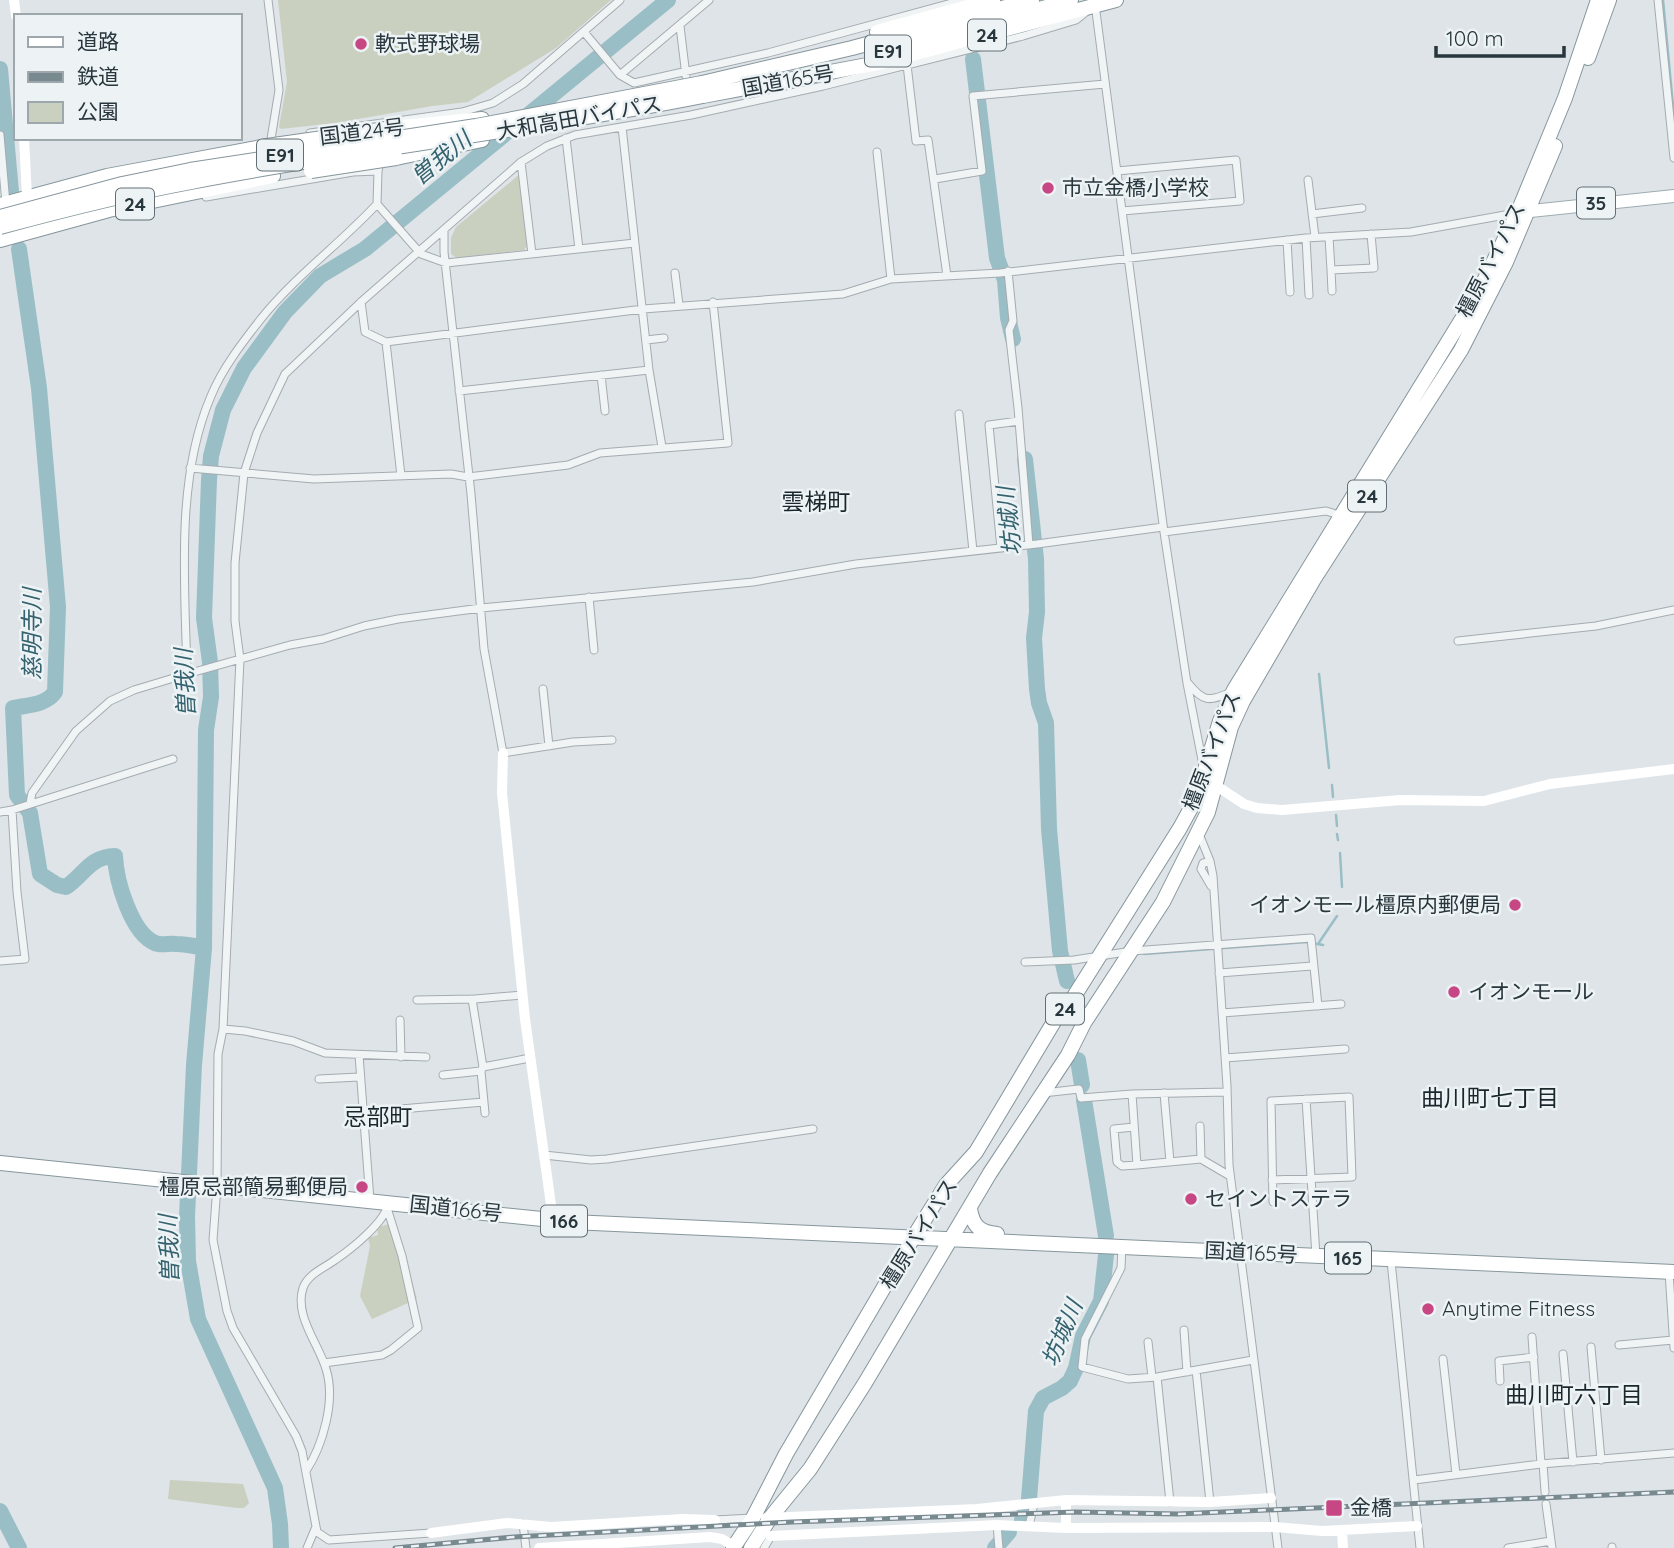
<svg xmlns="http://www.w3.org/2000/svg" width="1674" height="1548" font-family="Quicksand,'Noto Sans JP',sans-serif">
<rect width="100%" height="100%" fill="#dee4e7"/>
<!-- green -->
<path fill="#c9d0bf" d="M278,0H611L556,48L468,102L432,106L335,123L281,129L279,127L287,82Z
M520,174L528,245L524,250L457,258L451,254V238L456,227Z
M395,1223L417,1299L372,1319L360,1296L370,1246L368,1238L378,1235L377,1227Z
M170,1480L243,1484L249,1503L244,1508H237L168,1499Z"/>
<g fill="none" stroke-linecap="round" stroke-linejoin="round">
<!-- stream -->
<path stroke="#9abec6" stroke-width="2.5" d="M1663,0L1674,116
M1319,674L1329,768
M1332,785L1333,797
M1336,815L1337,826
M1337,834L1338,840
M1340,853L1342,887
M1318,944L1337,916
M1144,954L1306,942L1323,945"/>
<!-- river -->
<path stroke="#9abec6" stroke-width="16" d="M973,59L997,258L1005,280L1008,318L1013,339
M0,69L11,192
M19,249L39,388L58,607L55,692C46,705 28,705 13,708L17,795L30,813L40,874L57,885L66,887C85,874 89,857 115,856C116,880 131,933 155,943C161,946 169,943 176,944C185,944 195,946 204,948
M1025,459L1036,559L1037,612L1034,638L1037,689L1039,703L1046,723L1049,829L1060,951L1067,981
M1078,1060L1082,1085
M1084,1100L1106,1236
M1029,1499L1036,1411L1043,1398L1062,1388L1070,1381L1076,1368L1083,1336L1101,1301L1106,1255
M0,1511L19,1548
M1022,1520L1026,1510
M281,1548L280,1524L275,1488L198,1319L188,1261L187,1217L194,1065L204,948L206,730L211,697L210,662L204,618L209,480L211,456L223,410L244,368L285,312L320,276L365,249L668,0
M995,1548L1009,1532"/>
<defs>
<path id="street" d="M268,0L279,90L271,139
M1658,0L1674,158
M1095,4L1164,532L1187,683L1203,765
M680,26L686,76
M584,32L620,75L634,83L768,53L963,0
M907,65L916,141L928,140L947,276
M620,75L709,0
M622,127L649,370L662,447
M310,133L462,112L493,103L523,84L620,0
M0,135L6,204
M566,138L579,249
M877,152L891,279
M381,159L378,171L377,204L421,254L446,263L635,243
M521,162L532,254
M1117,171L1236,160L1240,201L1122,211
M935,179L982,171L973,96L1105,84
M1308,180L1315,237
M206,197L353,172L378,171
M1312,214L1362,208
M444,230V252L471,494L484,649L503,753L573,742L612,740
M1329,237L1331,270L1374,268L1371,234
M1306,238L1309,295
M1287,240L1290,292
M1331,270L1332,291
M1008,271L1013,321L1009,330L1018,408L1029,545
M675,273L679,305
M361,302L365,332L386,342L643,309L843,294L891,279L1000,273L1306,238L1411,232L1516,213
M646,340L664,338
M386,342L401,476
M601,375L605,411
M459,391L649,370
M959,414L973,551
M190,468L314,479L451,474L468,477L568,465L600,453L728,443L713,302
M1164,532L1326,511L1339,515
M1001,548L989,425L1019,421
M589,597L594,650
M1458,641L1596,626L1674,610
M187,674C185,584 175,480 211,396C222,369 242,343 260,320C294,277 340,244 377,204
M1188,683C1203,702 1209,702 1231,692
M543,689L549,746
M30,803L32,793L76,731L110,701L134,690L187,674L290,645L323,639L364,626L398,619L481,608L753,582L856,564L1037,544L1163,527
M0,812L12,810L173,759
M1199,834L1210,861L1213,876L1227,1086L1229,1165L1278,1548
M1210,861L1203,863L1201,869L1211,886
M0,961L25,959L17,892L12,810
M1025,962L1074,960L1132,951L1311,938L1318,1006
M1219,973L1312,966
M472,999L483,1067
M417,1000L475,999L522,995
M1222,1013L1341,1004
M400,1020L401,1057
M223,1029L245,1031L293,1041L325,1053L426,1057
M359,1055L370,1200
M1225,1058L1345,1049
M443,1075L481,1071
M319,1079L359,1077
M1043,1093L1079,1089L1081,1098L1132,1094L1227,1092
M1164,1093L1170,1162
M1132,1094L1137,1165L1201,1159
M1306,1099L1316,1256
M365,1112L484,1102
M485,1113L481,1071L483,1067L530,1058
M1200,1126L1201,1159L1230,1176
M1134,1127L1114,1129L1117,1162L1122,1166L1137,1165
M544,1155L591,1160L607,1159L813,1129
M1272,1180L1352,1177L1349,1097L1271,1101L1273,1202
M1122,1247L1121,1268L1085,1339L1082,1367L1128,1379L1157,1377L1253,1360
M1391,1261L1420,1548
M1669,1272L1674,1348
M1184,1330L1187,1372
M1532,1337L1541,1464
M1148,1342L1152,1377
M1619,1345L1673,1340
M1591,1347L1601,1460
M1563,1354L1573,1462
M1443,1359L1456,1474
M324,1363L382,1355L391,1350L418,1328L402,1256L388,1211
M1196,1370L1210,1502
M1157,1377L1170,1502
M1500,1381L1499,1361L1534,1357
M1543,1463L1545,1492
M306,1471C323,1445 336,1400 326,1369C319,1344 294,1316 303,1288C308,1274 324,1268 335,1260C350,1250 387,1221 388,1203
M1414,1480L1541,1464L1674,1453
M1546,1504L1552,1548
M715,1520L752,1518
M523,1524L526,1548
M997,1525L999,1548
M1029,1526L1034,1504
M431,1533L329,1540L317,1532L302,1451L296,1436L233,1328L227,1311L213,1240L217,1186L218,1054L223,1029L240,659L235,621V563L244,473L257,433L285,374L361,302L521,162L547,146L575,135L691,115L823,86L1023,36L1076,20L1086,12
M1612,1547V1548
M307,1548L315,1529
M764,1548L771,1536L769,1535
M1508,1548L1551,1541"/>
<path id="primary" d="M1521,212L1674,196"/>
<path id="highway" d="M877,32L993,0
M912,45L1071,0
M1588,58L1609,0
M702,83L852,48L1032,0
M703,96L878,63L1116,0
M393,128L482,119
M396,158L482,140
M0,205L107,176L267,146
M0,240L109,210L273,176
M0,1163L571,1222L1674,1272
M970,1209C973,1226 979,1232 997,1234
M733,1548L753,1518L786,1454L913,1238L946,1185L976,1152L1055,1020L1068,1006L1180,828L1197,797L1220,721L1234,690L1478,293L1518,212L1565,98L1598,0
M751,1548L770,1518L810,1469L865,1383L990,1173L1068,1055L1084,1023L1163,902L1208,812L1231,727L1243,701L1314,579L1461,350L1506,262L1555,146"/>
</defs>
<!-- street casing -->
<use href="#street" stroke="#a4acb1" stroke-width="9"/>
<!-- primary casing -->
<use href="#primary" stroke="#9eacb2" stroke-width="14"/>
<!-- highway casing -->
<use href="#highway" stroke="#86969d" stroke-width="16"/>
<!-- street -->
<use href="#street" stroke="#f0f4f5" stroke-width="7"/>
<!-- secondary -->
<path stroke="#fff" stroke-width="10" d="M14,0L16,16
M24,138L27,197
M503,753L502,793L525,1019L553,1219
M1212,783L1244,804L1257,808L1282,810L1401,800L1484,801L1550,784L1674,769
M1066,1500V1528
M766,1518L977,1509L1066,1500L1210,1502L1271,1498
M1342,1530L1343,1548
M431,1533L507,1523L551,1527L682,1519L715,1520
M771,1536L997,1525L1066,1528L1275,1527L1322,1531L1417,1526
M539,1548L710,1537L722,1539L734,1546"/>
<!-- primary -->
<use href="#primary" stroke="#fff" stroke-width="12"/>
<!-- highway -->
<use href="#highway" stroke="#fff" stroke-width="14"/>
<defs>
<path id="rail" d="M395,1548L514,1537L792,1522L1075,1512L1178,1514L1674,1492"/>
</defs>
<!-- rail casing -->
<use href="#rail" stroke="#788990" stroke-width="5"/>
<!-- rail -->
<use href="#rail" stroke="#edf3f5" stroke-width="2.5" stroke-dasharray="8" stroke-linecap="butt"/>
<defs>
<path id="highway-bridge" d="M267,146L393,128
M311,171L396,158
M0,217L122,184L190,170L476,126L702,83
M0,227C63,210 126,194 191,182C361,149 533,130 703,96"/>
</defs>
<!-- highway-bridge casing -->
<use href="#highway-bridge" stroke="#86969d" stroke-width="16" stroke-linecap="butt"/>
<!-- highway-bridge -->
<use href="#highway-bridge" stroke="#fff" stroke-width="14"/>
</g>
<!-- markers -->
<g fill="#c74785" stroke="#edf3f5" stroke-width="2.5">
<circle cx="361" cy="44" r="7"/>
<circle cx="1048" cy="188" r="7"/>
<circle cx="1515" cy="905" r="7"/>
<circle cx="1454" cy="992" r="7"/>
<circle cx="362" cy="1187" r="7"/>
<circle cx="1191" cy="1199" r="7"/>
<circle cx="1428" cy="1309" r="7"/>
<rect x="1325" y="1499" width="18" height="18" rx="3.5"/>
</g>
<g text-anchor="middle" stroke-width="5" stroke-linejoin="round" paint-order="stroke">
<!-- shield labels -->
<g fill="#edf3f5" stroke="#636f74" stroke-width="2">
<rect x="968" y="19.5" width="38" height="31" rx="5"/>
<rect x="865" y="35.5" width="46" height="31" rx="5"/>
<rect x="257" y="139.5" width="46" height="31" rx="5"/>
<rect x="1577" y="187.5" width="38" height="31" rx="5"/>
<rect x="116" y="188.5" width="38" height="31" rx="5"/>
<rect x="1348" y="480.5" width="38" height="31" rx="5"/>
<rect x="1046" y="993.5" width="38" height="31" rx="5"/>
<rect x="541" y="1205.5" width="46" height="31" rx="5"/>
<rect x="1325" y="1242.5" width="46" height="31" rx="5"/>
</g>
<g font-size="19" font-weight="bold" fill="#28363d">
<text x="987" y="42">24</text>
<text x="888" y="58">E91</text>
<text x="280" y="162">E91</text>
<text x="1596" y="210">35</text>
<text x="135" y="211">24</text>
<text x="1367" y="503">24</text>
<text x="1065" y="1016">24</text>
<text x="564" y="1228">166</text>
<text x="1348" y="1265">165</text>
</g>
<!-- poi labels -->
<g font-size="21" fill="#28363d" stroke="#edf3f5" text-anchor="start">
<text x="375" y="51">軟式野球場</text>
<text x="1062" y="195">市立金橋小学校</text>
<text x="1501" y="912" text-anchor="end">イオンモール橿原内郵便局</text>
<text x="1468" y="999">イオンモール</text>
<text x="348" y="1194" text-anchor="end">橿原忌部簡易郵便局</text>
<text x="1205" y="1206">セイントステラ</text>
<text x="1442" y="1316">Anytime Fitness</text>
<text x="1350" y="1515">金橋</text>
</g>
<!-- street labels -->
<g font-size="21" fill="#28363d" stroke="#edf3f5">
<text transform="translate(788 81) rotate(-10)" y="7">国道165号</text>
<text transform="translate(579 118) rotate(-10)" y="7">大和高田バイパス</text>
<text transform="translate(362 132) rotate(-7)" y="7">国道24号</text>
<text transform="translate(1491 260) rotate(-63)" y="7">橿原バイパス</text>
<text transform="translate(1212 751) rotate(-69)" y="7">橿原バイパス</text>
<text transform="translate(456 1209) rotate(6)" y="7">国道166号</text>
<text transform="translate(919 1234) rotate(-58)" y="7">橿原バイパス</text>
<text transform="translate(1251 1253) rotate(3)" y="7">国道165号</text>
</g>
<!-- water labels -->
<g font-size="23" font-style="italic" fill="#34626f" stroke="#edf3f5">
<text transform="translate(441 158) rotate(-39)" y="8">曽我川</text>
<text transform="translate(1009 521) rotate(-96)" y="8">坊城川</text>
<text transform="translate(32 634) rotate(-90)" y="8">慈明寺川</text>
<text transform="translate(185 683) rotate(-93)" y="8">曽我川</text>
<text transform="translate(169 1249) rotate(-92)" y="8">曽我川</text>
<text transform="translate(1062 1333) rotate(-67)" y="8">坊城川</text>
</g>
<!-- neighbourhood labels -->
<g font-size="23" fill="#1a272d" stroke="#edf3f5">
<text x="816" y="510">雲梯町</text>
<text x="1490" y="1106">曲川町七丁目</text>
<text x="378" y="1125">忌部町</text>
<text x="1574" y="1403">曲川町六丁目</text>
</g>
</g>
<!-- legend -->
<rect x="14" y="14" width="228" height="126" fill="#edf3f5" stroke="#9ea7ab" stroke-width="2"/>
<rect x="28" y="37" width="35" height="10" fill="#ffffff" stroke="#9ea7ab" stroke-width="2"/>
<text x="77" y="49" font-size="21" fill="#28363d">道路</text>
<rect x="28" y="72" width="35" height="10" fill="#788990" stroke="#9ea7ab" stroke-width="2"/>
<text x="77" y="84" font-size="21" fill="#28363d">鉄道</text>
<rect x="28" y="102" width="35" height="21" fill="#c9d0bf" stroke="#9ea7ab" stroke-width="2"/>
<text x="77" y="119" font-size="21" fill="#28363d">公園</text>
<!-- scale -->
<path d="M1436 46v10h128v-10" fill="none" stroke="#28363d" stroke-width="3.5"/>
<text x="1446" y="46" font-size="21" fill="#28363d" stroke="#edf3f5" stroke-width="5" paint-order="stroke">100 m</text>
</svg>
